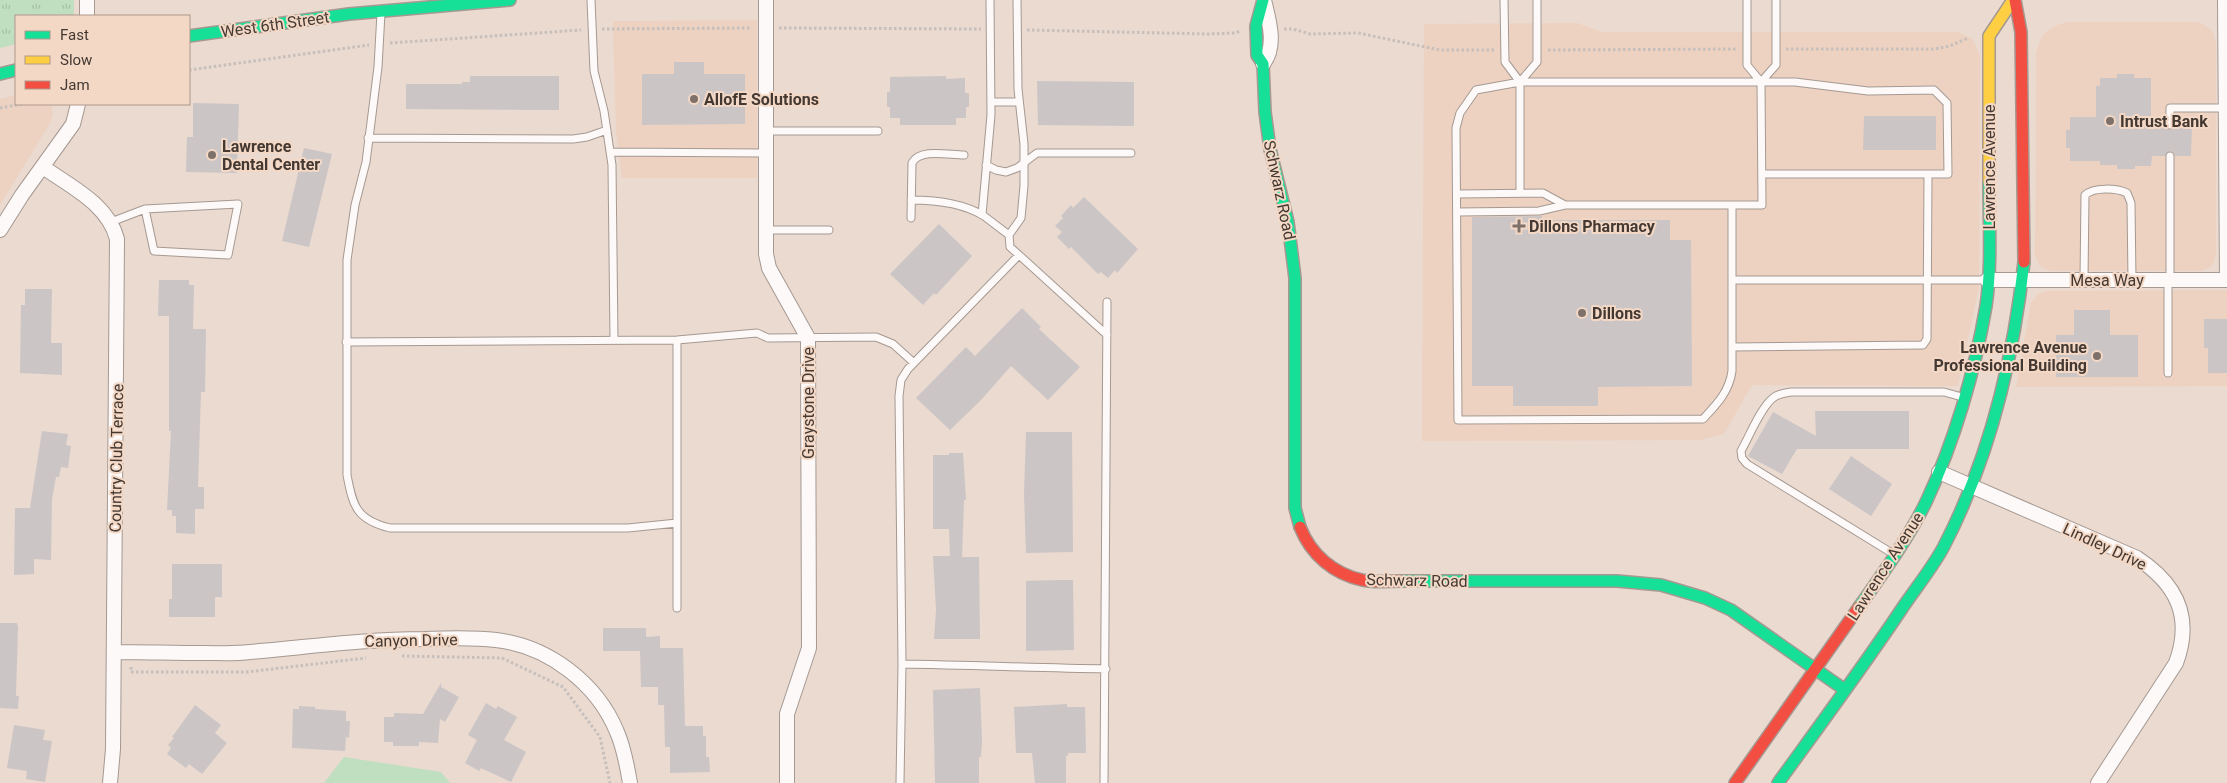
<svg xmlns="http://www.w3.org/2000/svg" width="2227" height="783" font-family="Roboto,sans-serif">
<defs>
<pattern id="park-tufts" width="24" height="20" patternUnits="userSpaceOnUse" patternTransform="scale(1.25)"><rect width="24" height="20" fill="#c0dfc1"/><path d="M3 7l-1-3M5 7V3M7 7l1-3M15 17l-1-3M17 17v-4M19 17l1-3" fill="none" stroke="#a6c0a6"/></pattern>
</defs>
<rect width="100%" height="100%" fill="#eadad0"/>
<!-- built -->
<path fill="#edd2c2" d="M757,20V178H622L616,133L613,21Z
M2068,22H2196L2203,24L2213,32L2216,44V254L2213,264L2209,268L2202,271H2051L2042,268L2039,265L2035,255L2036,53L2041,38L2046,32L2057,25Z
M1577,23L1602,32H1958L1973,39L1980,56L1979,287L1958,386L1752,385L1724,434L1700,440L1422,441L1424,24Z
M16,95V104H51L53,113L51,122L0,205V99Z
M2227,290V386L2016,387L2031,302L2038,294L2045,291Z"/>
<!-- grass -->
<path fill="#c0dfc1" d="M344,757L441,772L450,783H324Z"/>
<!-- park -->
<path fill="url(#park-tufts)" d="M0,0H74V16H16V44L0,48Z"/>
<!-- building -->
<path fill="#ccc5c6" d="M674,62H704V74H745V124L642,125V74H674Z
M2117,74H2134V78H2151V125H2165L2170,130L2173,129L2175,125H2192L2191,156H2175L2173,152L2170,151L2165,156H2152L2151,166H2135V169H2117V165H2100V161H2070V148H2066V130H2070V117H2096V86H2100V78H2117Z
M470,76H559V110L406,109V84H462V82H470Z
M946,76V79L965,78V93H969V107H966V118H956V125H900V118H890V107H887V92H890V77Z
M1037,81L1134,82V126L1038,125Z
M193,103L239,104L237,173L186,172L187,137H193Z
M1864,116H1936V150H1863Z
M304,148L332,154L309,247L282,241Z
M1084,197L1138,249L1117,273L1115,270L1108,278L1101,272L1098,274L1071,247L1069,249L1057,237L1062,232L1055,226L1063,218L1061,216L1071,205L1073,208Z
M1542,216V220H1670V240H1691L1692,386L1598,387V406H1513V386H1472V217Z
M939,224L972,256L936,295L934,293L923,305L890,274Z
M159,280H189V285H194L193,329H206L205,392H201L198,487H204V509H195V534L176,533V516H172V510H167L171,431H169V316H158Z
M25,289H52L51,343H62V375L20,373L21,305H25Z
M1022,308L1041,327L1039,329L1080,367L1048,400L1011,366L981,400L950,430L916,398L966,347L975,356Z
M2074,310H2110V335H2138V377H2056V335H2074Z
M2204,319H2227V373H2208V348H2204Z
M1815,411H1909V449H1797L1782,474L1748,456L1773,412L1816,436Z
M42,431L68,434L66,445L71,446L68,468L61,467L59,477H56L52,499L51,560L34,559V574L14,575L15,508H30Z
M1026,432H1072L1073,552L1026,553L1024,494Z
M949,453H963L966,500H964L962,557H979L980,639H934L936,610L933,556H950L949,529H933V455H949Z
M1851,456L1892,484L1871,516L1829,489Z
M172,564H222V597H215V617H169V599H172Z
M1058,580H1073L1074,650L1026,651V581Z
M0,623H17L18,627L16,696H19L18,709L0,708Z
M603,628H646V637L660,636V648H683L685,726H703V736H706V757H709L710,772L670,773V747H665L664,705H658V687H641L640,651H603Z
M441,683V687L459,697L445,722L440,719L438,743L419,742V746H393V742H384V717H394V713L423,714Z
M980,688L982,740L981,757H979V783H935L933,690Z
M486,703L496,709L498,706L517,717L504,740L526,752L511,782L481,768L479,771L465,763L477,740L468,735Z
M1067,704V707H1085L1086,753H1068V756H1066V783H1035L1032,753H1016L1014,707Z
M195,705L221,725L215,733L227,743L202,774L189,764L186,768L167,754L171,748L168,745L174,738L172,737Z
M299,706L315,707V709L346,711V721H350L349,738L346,737L345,751L292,748L293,709H299Z
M14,725L45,730L43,740L52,741L45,782L26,779L27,771L7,768Z"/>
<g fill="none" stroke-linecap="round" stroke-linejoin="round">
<defs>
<path id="lane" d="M591,0L594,71L604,111L612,165L614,340
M1017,0L1018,89L1024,144V186L1021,218L1009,235L1010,247L1019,255
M1504,0L1505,62L1520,82V193
M381,13L378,67L366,162L355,205L347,260V475C353,507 357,520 390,528H628L677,523
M1520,82L1537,62V0
M1761,82L1776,65V0
M991,102H1019
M2170,125V108H2226
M766,131H878
M368,138L573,139L587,137L607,130
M610,152L766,153
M2170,156V280
M986,165L996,170L1006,172L1017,168L1037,153H1131
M1457,194L1543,193L1565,205H1762L1761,82L1747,65V0
M911,200C934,200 963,203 984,216C992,222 1001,229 1009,235
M1732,205V371C1729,392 1717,404 1703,419L1458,420L1456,128L1460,113L1476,90L1520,82H1795L1868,91L1934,90L1947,103L1948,174H1762
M1457,212L1539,211L1565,205
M982,215L991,115L990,0
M911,218L912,163C920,148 948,155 964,155
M111,222L145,209L238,204L228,255L154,251L145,209
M766,230H829
M1732,280H1987
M2084,280L2085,195C2094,187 2116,188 2127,193L2131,203L2132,280
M677,340V608
M346,342L677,340L757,333L768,338L876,337L893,344L914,363
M1732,347L1923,345L1927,339L1928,174
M2168,373V280
M1895,555L1747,464L1742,458L1741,451C1749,437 1761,407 1773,398C1779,393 1785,393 1791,392H1944L1962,397
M902,664C970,665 1038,668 1106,669
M900,783L902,664L899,396L901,380L908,369L1019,255L1107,335
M1104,783L1107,302"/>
<path id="street" d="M766,0V254L769,268L808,338L809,648L787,714V783
M2225,0L2227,280
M87,16V0
M1263,64C1277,46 1269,21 1264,0
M43,167C71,187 108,204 117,239L113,749L110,783
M0,230L22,195L73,124L78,104
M1987,280H2227
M1939,472L2137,558C2177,584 2193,617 2176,663L2098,783
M114,652C144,652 175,653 205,653C220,653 235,654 250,652C308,647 366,639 424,639C448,638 472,637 496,640C548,646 597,683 617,732C624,748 627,765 630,783"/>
<path id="fast" d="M1263,0L1256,26L1257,55L1263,64L1265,112L1270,149L1288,222L1295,278V508L1300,527
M189,36L349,14L510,0
M0,74L16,70
M1401,581H1617L1661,585L1705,598L1731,610L1845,690
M1859,607C1883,573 1908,539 1926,502C1954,443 1975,371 1986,306C1992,266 1989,223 1989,182
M1778,783C1820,725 1863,667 1903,607C1916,588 1932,568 1943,548C1990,458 2013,362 2024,262"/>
<path id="slow" d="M1989,182V36L2013,0"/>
<path id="jam" d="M2015,0L2021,32L2024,262
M1300,527C1311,555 1334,574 1362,580C1374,583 1389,581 1401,581
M1735,783L1859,607"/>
</defs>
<!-- lane casing -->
<use href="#lane" stroke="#a59992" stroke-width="9"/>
<!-- street casing -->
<use href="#street" stroke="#a59992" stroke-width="16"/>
<!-- fast casing -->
<use href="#fast" stroke="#a59992" stroke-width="14"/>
<!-- slow casing -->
<use href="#slow" stroke="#a59992" stroke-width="14"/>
<!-- jam casing -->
<use href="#jam" stroke="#a59992" stroke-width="14"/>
<!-- path -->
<path stroke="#c6bfbc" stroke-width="3" stroke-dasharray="2.5 2.5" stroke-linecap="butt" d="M779,28L981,29
M602,29L751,28
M1284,29H1293L1310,34L1358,33L1440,50H1495
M1027,30L1208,34L1235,33L1240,31
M390,43L581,30
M1786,49H1935L1950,46L1968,38
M1548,50L1737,49
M189,70L369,45
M0,108L22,104
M402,656L502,658L563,687L600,737L610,783
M131,667V672H247L366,658"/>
<!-- lane -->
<use href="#lane" stroke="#fcf9f8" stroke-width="7"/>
<!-- street -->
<use href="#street" stroke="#fcf9f8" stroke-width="14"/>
<!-- fast -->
<use href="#fast" stroke="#16e098" stroke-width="11"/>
<!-- slow -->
<use href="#slow" stroke="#ffcf43" stroke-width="11"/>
<!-- jam -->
<use href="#jam" stroke="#f24e42" stroke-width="11"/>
</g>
<!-- markers -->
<g fill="#7e7169" stroke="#f4d8c6" stroke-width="2">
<circle cx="694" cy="99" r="5"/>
<circle cx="2110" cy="121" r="5"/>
<circle cx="212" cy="155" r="5"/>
<path d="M1516.5 218.5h5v5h5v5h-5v5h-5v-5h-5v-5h5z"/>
<circle cx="1582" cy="313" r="5"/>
<circle cx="2097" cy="356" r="5"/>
</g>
<g text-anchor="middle" stroke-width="4" stroke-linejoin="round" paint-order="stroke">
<!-- street labels -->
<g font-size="16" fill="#443932" stroke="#f4d8c6">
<text transform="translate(275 24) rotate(-8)" y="6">West 6th Street</text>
<text transform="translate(1989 167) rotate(-90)" y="6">Lawrence Avenue</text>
<text transform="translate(1280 190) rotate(78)" y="6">Schwarz Road</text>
<text x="2107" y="286">Mesa Way</text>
<text transform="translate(808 403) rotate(-90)" y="6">Graystone Drive</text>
<text transform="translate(116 458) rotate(-89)" y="6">Country Club Terrace</text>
<text transform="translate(2105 546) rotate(25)" y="6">Lindley Drive</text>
<text transform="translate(1885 566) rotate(-57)" y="6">Lawrence Avenue</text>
<text transform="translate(1417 580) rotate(1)" y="6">Schwarz Road</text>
<text transform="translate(411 640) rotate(-1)" y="6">Canyon Drive</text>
</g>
<!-- poi labels -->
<g font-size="16" font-weight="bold" fill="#443932" stroke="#f4d8c6" text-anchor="start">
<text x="704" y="105">AllofE Solutions</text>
<text x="2120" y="127">Intrust Bank</text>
<text x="222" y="152">Lawrence<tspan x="222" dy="18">Dental Center</tspan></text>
<text x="1529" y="232">Dillons Pharmacy</text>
<text x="1592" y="319">Dillons</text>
<text x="2087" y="353" text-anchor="end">Lawrence Avenue<tspan x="2087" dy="18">Professional Building</tspan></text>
</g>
</g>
<!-- legend -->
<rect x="15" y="15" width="175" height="90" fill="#f4d8c6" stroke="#ae988b"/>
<rect x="25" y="31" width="25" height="8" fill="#16e098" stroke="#ae988b"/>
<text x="60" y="40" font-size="15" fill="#443932">Fast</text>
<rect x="25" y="56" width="25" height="8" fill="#ffcf43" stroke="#ae988b"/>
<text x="60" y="65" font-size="15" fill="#443932">Slow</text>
<rect x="25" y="81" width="25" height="8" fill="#f24e42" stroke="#ae988b"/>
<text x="60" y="90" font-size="15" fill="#443932">Jam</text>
</svg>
